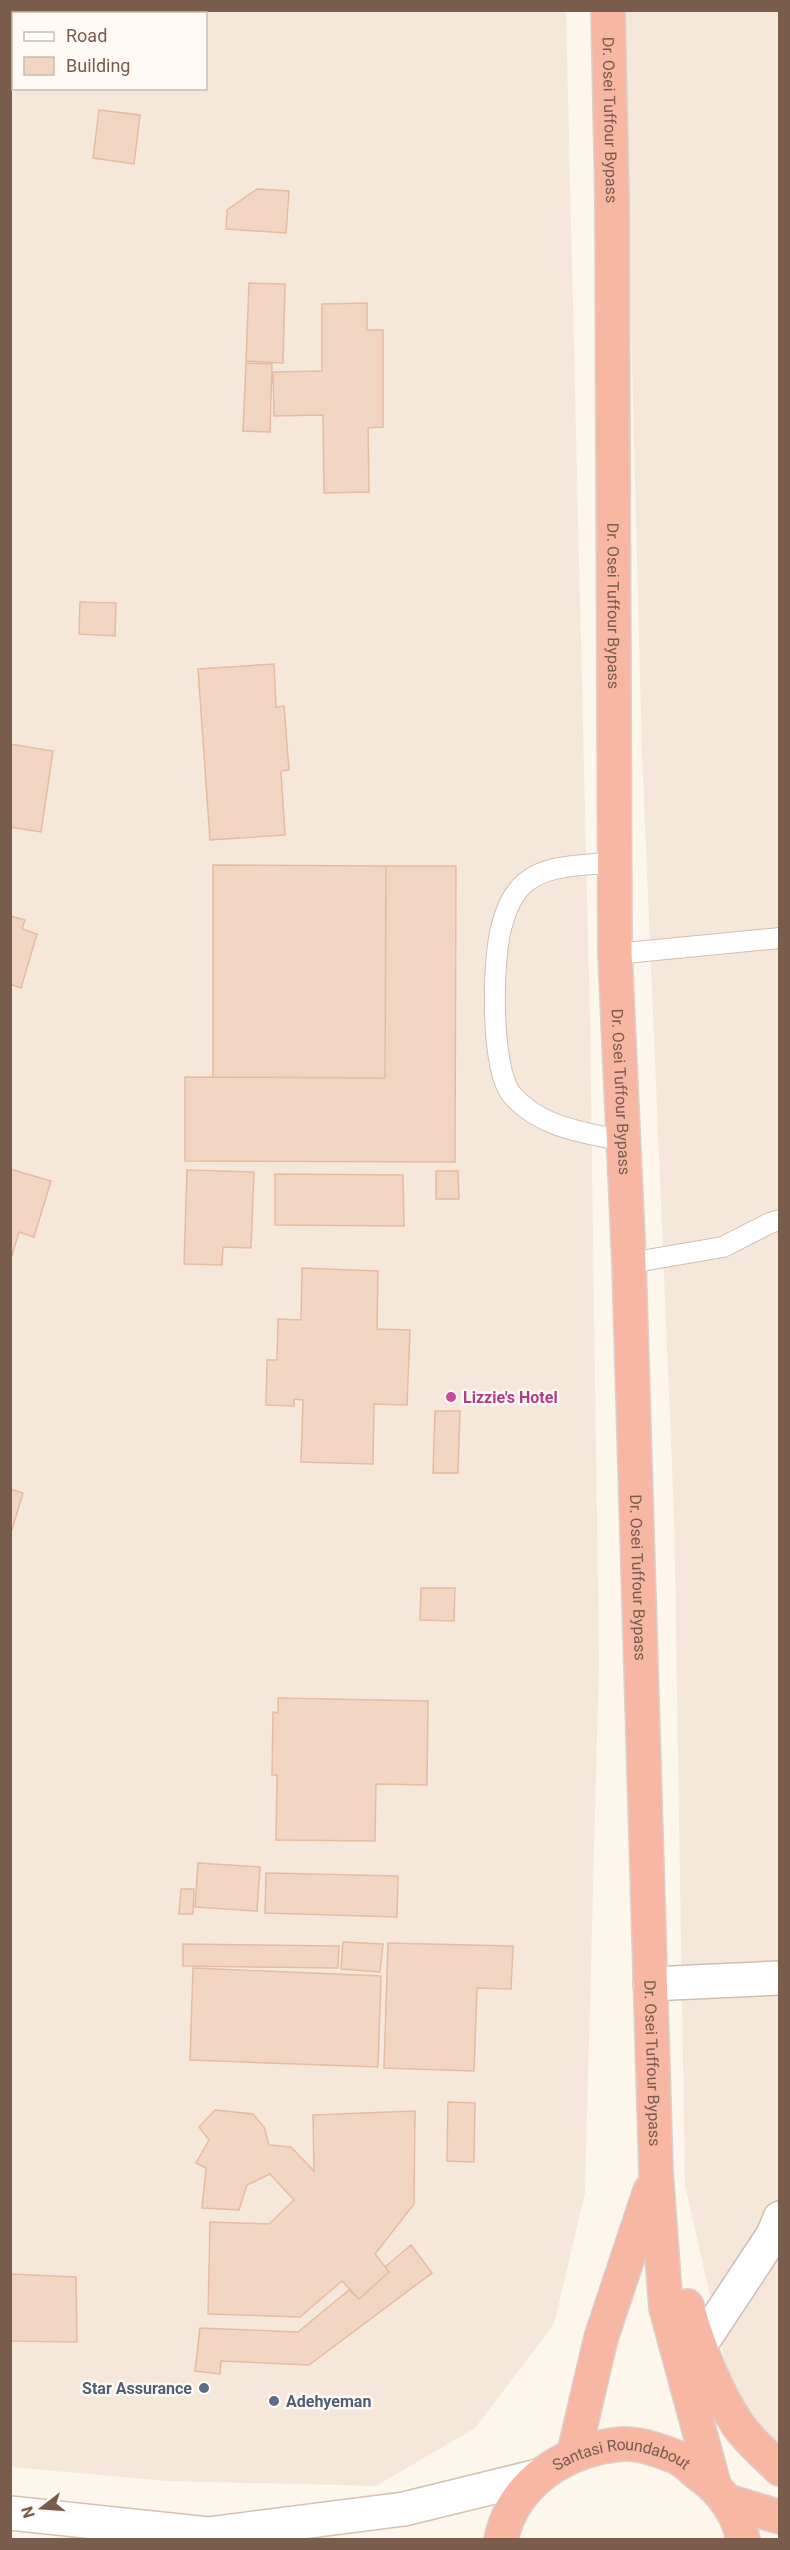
<svg xmlns="http://www.w3.org/2000/svg" width="790" height="2550" font-family="Roboto,sans-serif">
<rect width="100%" height="100%" fill="#fdf6ec"/>
<!-- residential -->
<path fill="#f5e8da" fill-rule="evenodd" d="M10,11H566L590,1021L599,1662L585,2193L554,2324L475,2428L376,2486L166,2481L11,2467ZM14,14H206V88H14Z
M623,11H779V2463L741,2434L685,2185L674,1513L642,754Z"/>
<!-- building -->
<path fill="#f3d5c3" stroke="#e6bba3" stroke-width="1.5" d="M99,110L140,115L134,164L93,158Z
M257,189L289,191L286,233L226,229L227,210Z
M249,283L285,284L283,363L246,361Z
M367,303V330H383V427L368,428L369,492L324,493L323,415L274,416L273,372L322,371V304Z
M246,363L272,364L270,432L243,431Z
M80,602L116,603L115,636L79,634Z
M274,664L276,707L284,706L289,770L281,771L285,835L210,840L198,669Z
M10,744L53,751L41,832L10,827Z
M213,865L386,866L385,1078L213,1077Z
M386,866H456L455,1162L185,1161V1077L385,1078Z
M10,916L25,920L22,929L37,934L21,988L10,984Z
M10,1169L51,1181L34,1237L19,1232L10,1262Z
M187,1170L254,1172L251,1248L223,1247L222,1265L184,1264Z
M436,1171H458L459,1199H436Z
M275,1174L403,1175L404,1226L275,1225Z
M302,1268L378,1271L377,1329L410,1330L407,1405L374,1404L373,1464L301,1462L303,1400L294,1399V1406L266,1405L267,1360H277L278,1319L301,1320Z
M435,1411H460L458,1473H433Z
M10,1489L23,1493L10,1536Z
M421,1588H455L454,1621L420,1620Z
M278,1698L428,1701L427,1785L376,1784L375,1841L276,1840L277,1775H272L273,1712L278,1713Z
M198,1863L260,1867L257,1911L195,1907Z
M266,1873L398,1876L397,1917L265,1913Z
M181,1889H194L193,1914H179Z
M343,1942L383,1944L380,1972L341,1969Z
M388,1943L513,1946L511,1989L477,1988L474,2071L384,2068Z
M183,1944L339,1946L338,1968L183,1966Z
M193,1968L381,1976L378,2067L190,2060Z
M448,2102L475,2103L474,2162L447,2161Z
M215,2110L253,2114L264,2127L269,2145L291,2147L314,2171L313,2115L415,2111L414,2204L375,2254L389,2272L359,2299L342,2281L300,2317L208,2314L210,2222L269,2224L294,2200L270,2174L247,2185L239,2210L202,2208L206,2168L196,2163L209,2140L199,2127Z
M411,2245L432,2273L309,2365L221,2361L220,2374L195,2371L200,2328L298,2332L349,2290L359,2299L389,2272L385,2267Z
M10,2274L76,2277L77,2342L10,2341Z"/>
<g fill="none" stroke-linecap="round" stroke-linejoin="round">
<defs>
<path id="lane" d="M614,862C586,866 550,863 526,882C514,892 506,909 502,925C492,957 490,1069 512,1095C541,1128 583,1132 624,1141
M615,954L780,938
M629,1263L723,1247L770,1223L780,1220"/>
<path id="street" d="M650,1984L780,1978
M699,2347L773,2235L780,2218"/>
<path id="secondary" d="M10,2513L208,2534L404,2509L538,2476"/>
<g id="highway">
<path id="s1" d="M608,10L612,197L615,954L629,1263L656,2172L666,2308L714,2485"/>
<path d="M687,2306C699,2348 714,2389 738,2425C749,2441 766,2455 780,2469"/>
<path d="M574,2453L601,2338L650,2191"/>
<path d="M727,2501L780,2517"/>
<path id="s2" d="M501,2540C513,2482 566,2449 622,2444C636,2443 658,2450 671,2455C682,2458 692,2469 701,2476C721,2490 739,2514 743,2540"/>
</g>
</defs>
<!-- lane casing -->
<use href="#lane" stroke="#d1beb0" stroke-width="22"/>
<!-- street casing -->
<use href="#street" stroke="#d1beb0" stroke-width="36"/>
<!-- secondary casing -->
<use href="#secondary" stroke="#d6c0b0" stroke-width="36"/>
<!-- highway casing -->
<use href="#highway" stroke="#dad1cd" stroke-width="36"/>
<!-- lane -->
<use href="#lane" stroke="#fff" stroke-width="20"/>
<!-- street -->
<use href="#street" stroke="#fff" stroke-width="33"/>
<!-- secondary -->
<use href="#secondary" stroke="#fff" stroke-width="33"/>
<!-- highway -->
<use href="#highway" stroke="#f7b7a3" stroke-width="33"/>
</g>
<!-- markers -->
<circle fill="#d1479c" stroke="#fffaf3" stroke-width="2" cx="451" cy="1397" r="6"/>
<g fill="#5c6f8a" stroke="#fffaf3" stroke-width="2">
<circle cx="204" cy="2388" r="6"/>
<circle cx="274" cy="2401" r="6"/>
</g>
<g text-anchor="middle" stroke-width="5" stroke-linejoin="round" paint-order="stroke">
<!-- street labels -->
<g font-size="16" fill="#7a5c4d" stroke="#fffaf3">
<text dy="6" stroke="none"><textPath href="#s1" startOffset="110">Dr. Osei Tuffour Bypass</textPath></text>
<text dy="6" stroke="none"><textPath href="#s1" startOffset="596">Dr. Osei Tuffour Bypass</textPath></text>
<text dy="6" stroke="none"><textPath href="#s1" startOffset="1082">Dr. Osei Tuffour Bypass</textPath></text>
<text dy="6" stroke="none"><textPath href="#s1" startOffset="1568">Dr. Osei Tuffour Bypass</textPath></text>
<text dy="6" stroke="none"><textPath href="#s1" startOffset="2054">Dr. Osei Tuffour Bypass</textPath></text>
<text dy="6" stroke="none"><textPath href="#s2" startOffset="165">Santasi Roundabout</textPath></text>
</g>
<!-- hotel labels -->
<g font-size="16" font-weight="bold" fill="#b23c85" stroke="#fffaf3" text-anchor="start">
<text x="463" y="1403">Lizzie's Hotel</text>
</g>
<!-- service labels -->
<g font-size="16" font-weight="bold" fill="#4e5e75" stroke="#fffaf3" text-anchor="end">
<text x="192" y="2394">Star Assurance</text>
<text x="286" y="2407" text-anchor="start">Adehyeman</text>
</g>
</g>
<!-- border -->
<rect width="790" height="2550" fill="none" stroke="#7a5c4d" stroke-width="24"/>
<!-- legend -->
<rect x="12" y="12" width="195" height="78" fill="#fffaf3" stroke="#cabbb1" stroke-width="1.5"/>
<rect x="24" y="32" width="30" height="9" fill="#ffffff" stroke="#cabbb1" stroke-width="1.5"/>
<text x="66" y="42" font-size="18" fill="#7a5c4d">Road</text>
<rect x="24" y="57" width="30" height="18" fill="#f3d5c3" stroke="#cabbb1" stroke-width="1.5"/>
<text x="66" y="72" font-size="18" fill="#7a5c4d">Building</text>
<!-- north arrow -->
<g transform="translate(42 2508) rotate(253)" stroke="#fffaf3" stroke-width="4.5" paint-order="stroke">
<path d="M0-4.5L10 22L0 15L-10 22Z" fill="#7a5c4d"/>
<text y="-9" font-size="16" font-weight="bold" text-anchor="middle" fill="#7a5c4d">N</text>
</g>
</svg>
